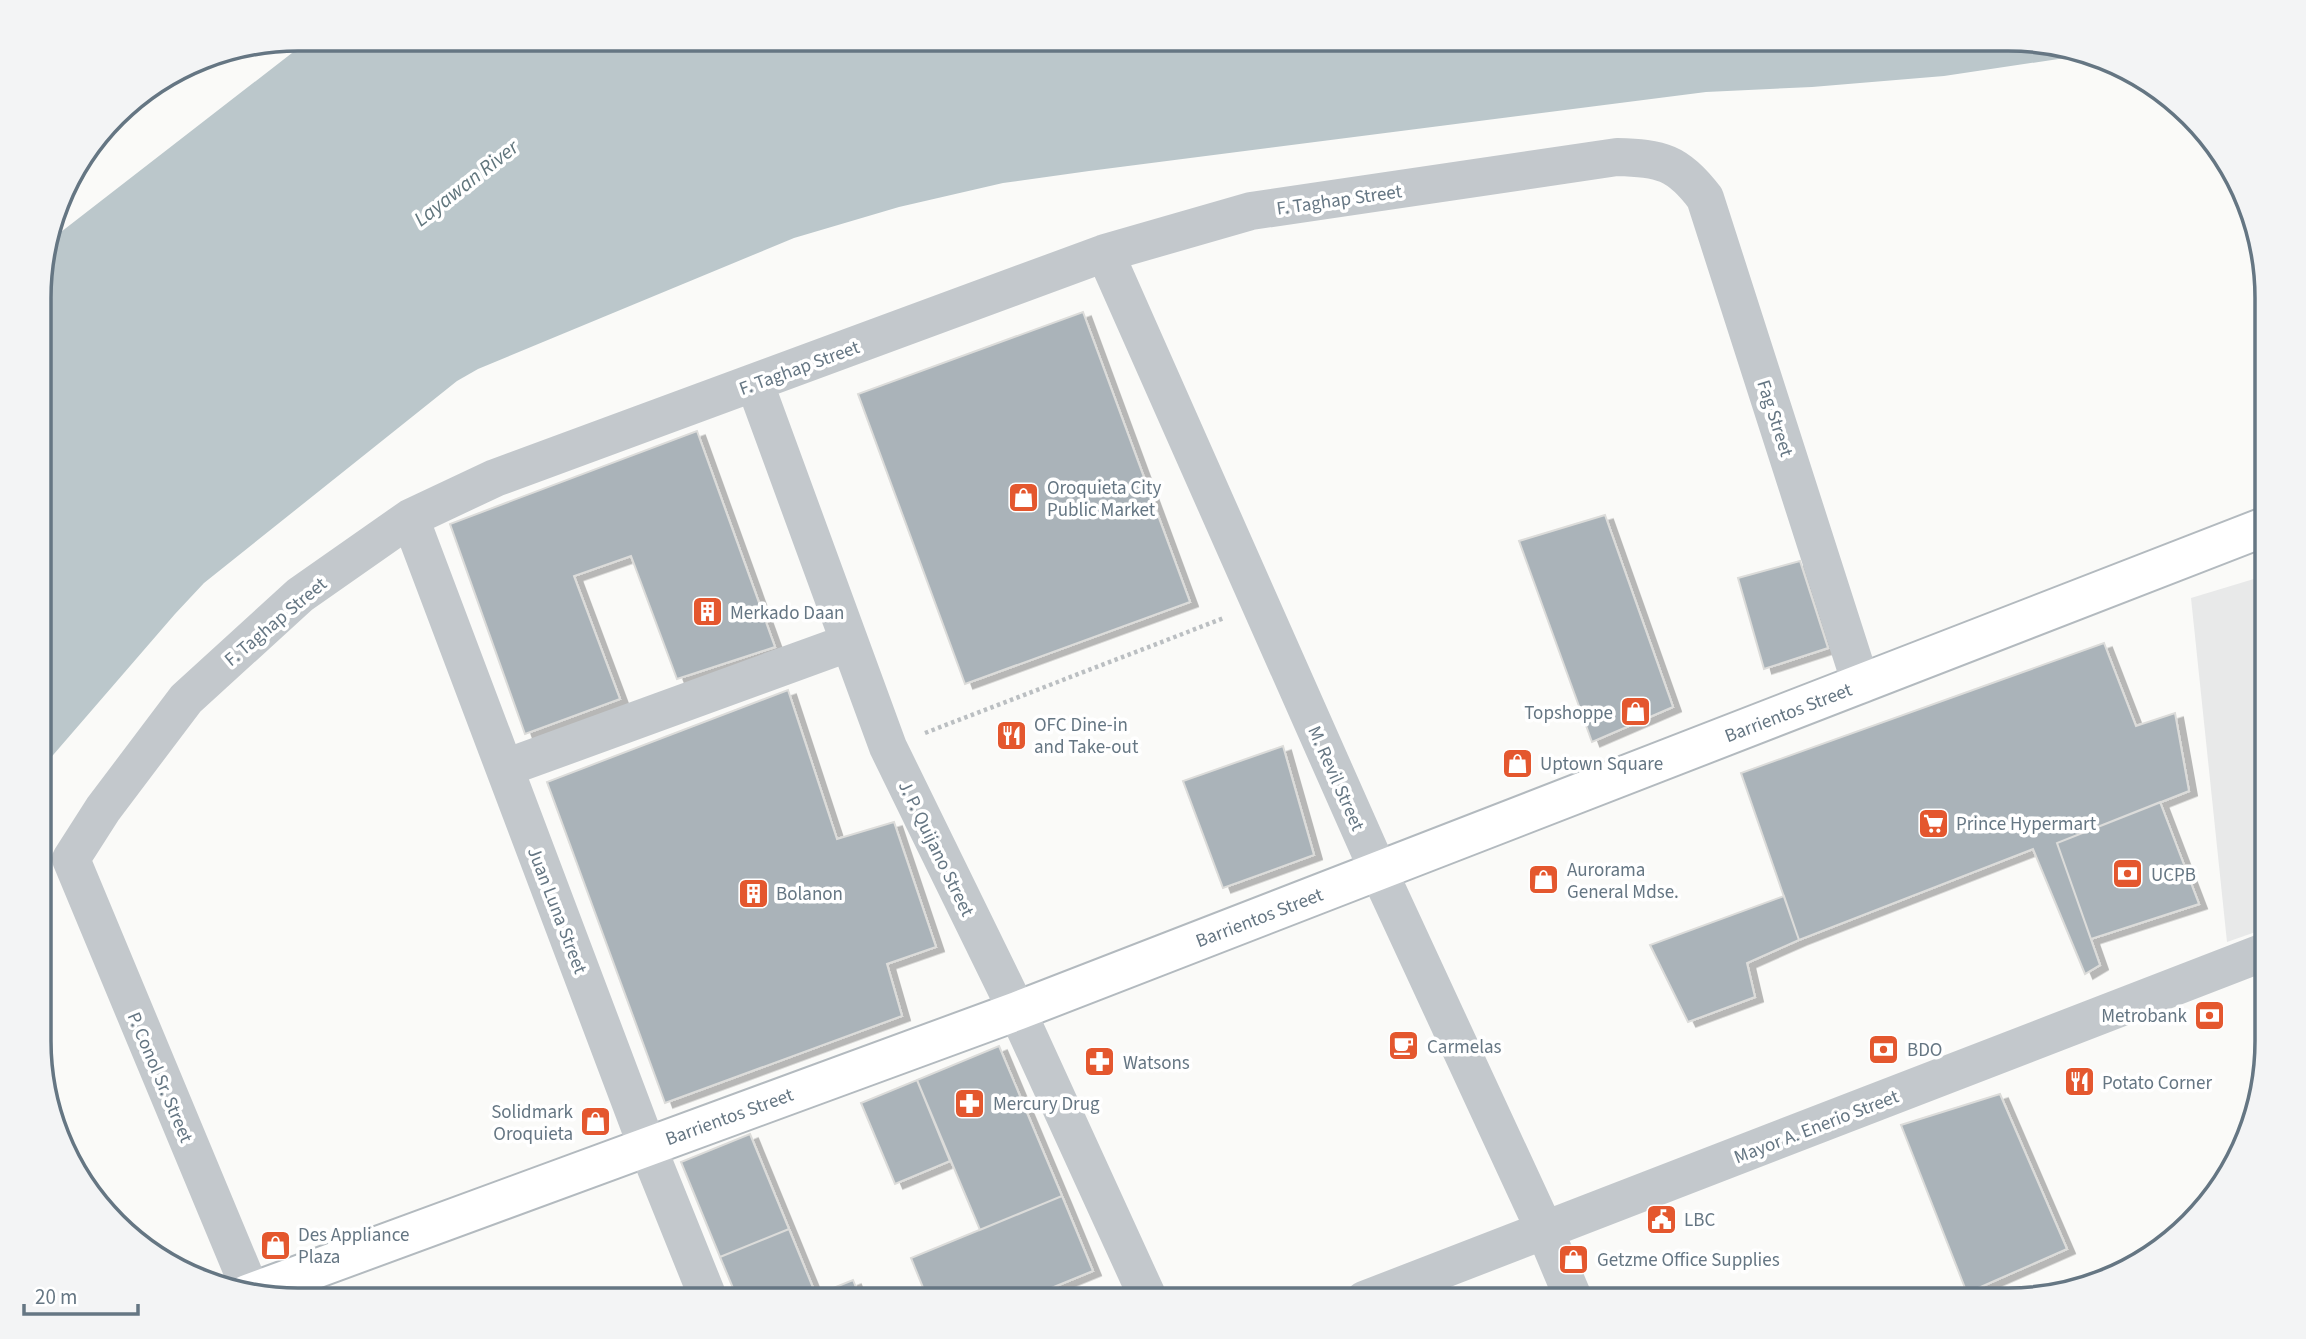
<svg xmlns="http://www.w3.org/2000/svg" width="2306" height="1339" font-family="'Source Sans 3',sans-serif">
<defs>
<filter id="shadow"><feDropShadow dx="8" dy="4.5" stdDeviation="0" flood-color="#0004"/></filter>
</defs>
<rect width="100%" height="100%" fill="#fafaf8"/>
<!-- built -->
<path fill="#e8e9e9" d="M2267,575V928L2227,942L2191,598Z"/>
<!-- water -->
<path fill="#bbc7cb" d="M310,39H2008L2075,47L2092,54L1944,76L1812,87L1706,92L1089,171L1003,183L899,207L794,238L478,369L457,381L204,583L175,614L41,769V265L48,242Z"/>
<!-- building -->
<path fill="#aab3b9" stroke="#dcdcda" stroke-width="2" filter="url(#shadow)" d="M1083,312L1190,602L965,684L858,394Z
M697,431L775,647L677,679L631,556L574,576L620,699L525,734L450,524Z
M1605,515L1673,707L1592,742L1519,541Z
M1800,561L1828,648L1764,669L1738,578Z
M2104,643L2136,726L2175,713L2189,791L2057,843L2100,965L2085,974L2033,849L1799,940L1741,773Z
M788,690L837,839L894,822L936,947L887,964L902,1016L665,1103L547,782Z
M1283,746L1314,855L1223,888L1183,781Z
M2160,802L2199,904L2091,939L2057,843Z
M1784,896L1799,940L1747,963L1755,997L1688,1022L1650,945Z
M999,1046L1062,1196L980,1230L917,1080Z
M917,1080L950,1161L895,1184L861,1103Z
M2000,1094L2067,1249L1967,1293L1901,1125Z
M750,1134L789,1229L720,1257L681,1162Z
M1062,1196L1093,1271L1022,1300H928L911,1258Z
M789,1229L816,1295L803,1300H738L720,1257Z
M853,1280L861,1300H803L816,1295Z"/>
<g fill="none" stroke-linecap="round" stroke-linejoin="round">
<defs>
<path id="secondary" d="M247,1294L1017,1011L2267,526"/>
</defs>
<!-- secondary casing -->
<use href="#secondary" stroke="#b3babf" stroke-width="42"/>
<!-- path -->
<path stroke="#bbbfc2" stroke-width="4.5" stroke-dasharray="3.5 3.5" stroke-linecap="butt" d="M925,733L1224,618"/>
<!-- street -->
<path stroke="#c3c8cc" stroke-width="38" d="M1105,253L1378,870L1545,1231L1574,1300
M755,384L888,747L1017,1011L1149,1300
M410,518L647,1146L709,1300
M505,768L848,643
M252,1294L71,859L103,809L186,699L300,595L410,518L495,478L1105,253L1251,211L1617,157C1661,158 1678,162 1705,198L1861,684
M1364,1300L2267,951"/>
<!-- secondary -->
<use href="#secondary" stroke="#fff" stroke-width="38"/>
</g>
<!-- icons -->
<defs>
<symbol id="shop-square" viewBox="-11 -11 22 22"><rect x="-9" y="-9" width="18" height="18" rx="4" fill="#e4572e" stroke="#fff"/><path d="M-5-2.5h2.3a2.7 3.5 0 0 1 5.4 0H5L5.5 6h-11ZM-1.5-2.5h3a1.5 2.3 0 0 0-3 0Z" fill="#fff"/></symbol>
<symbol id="building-square" viewBox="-11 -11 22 22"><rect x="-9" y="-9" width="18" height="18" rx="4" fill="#e4572e" stroke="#fff"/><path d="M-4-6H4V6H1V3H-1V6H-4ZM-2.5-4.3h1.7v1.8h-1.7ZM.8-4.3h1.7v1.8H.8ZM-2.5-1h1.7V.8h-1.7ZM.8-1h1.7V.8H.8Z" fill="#fff"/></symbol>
<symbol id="restaurant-square" viewBox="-11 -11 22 22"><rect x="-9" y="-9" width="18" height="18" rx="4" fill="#e4572e" stroke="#fff"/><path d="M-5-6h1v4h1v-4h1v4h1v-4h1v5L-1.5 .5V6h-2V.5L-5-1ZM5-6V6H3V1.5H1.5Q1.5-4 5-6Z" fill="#fff"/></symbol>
<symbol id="supermarket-square" viewBox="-11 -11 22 22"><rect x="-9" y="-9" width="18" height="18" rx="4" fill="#e4572e" stroke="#fff"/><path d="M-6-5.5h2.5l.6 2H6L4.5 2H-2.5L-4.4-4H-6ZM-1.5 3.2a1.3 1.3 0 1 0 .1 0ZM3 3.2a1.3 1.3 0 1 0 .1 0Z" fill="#fff"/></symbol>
<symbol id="bank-square" viewBox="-11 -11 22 22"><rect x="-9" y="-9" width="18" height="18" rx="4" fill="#e4572e" stroke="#fff"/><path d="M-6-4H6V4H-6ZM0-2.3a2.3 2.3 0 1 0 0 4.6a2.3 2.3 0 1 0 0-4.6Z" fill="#fff"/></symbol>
<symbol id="cafe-square" viewBox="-11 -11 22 22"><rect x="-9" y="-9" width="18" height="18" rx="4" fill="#e4572e" stroke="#fff"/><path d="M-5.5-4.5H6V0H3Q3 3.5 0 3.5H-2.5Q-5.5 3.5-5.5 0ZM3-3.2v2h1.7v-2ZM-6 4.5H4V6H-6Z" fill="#fff"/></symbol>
<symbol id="pharmacy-square" viewBox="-11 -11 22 22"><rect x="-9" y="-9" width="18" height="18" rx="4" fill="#e4572e" stroke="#fff"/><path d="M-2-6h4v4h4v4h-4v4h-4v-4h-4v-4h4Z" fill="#fff"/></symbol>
<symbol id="civic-square" viewBox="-11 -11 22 22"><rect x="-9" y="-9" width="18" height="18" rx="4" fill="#e4572e" stroke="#fff"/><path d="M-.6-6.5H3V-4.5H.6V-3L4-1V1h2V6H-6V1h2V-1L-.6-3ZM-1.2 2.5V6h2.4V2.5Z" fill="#fff"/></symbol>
</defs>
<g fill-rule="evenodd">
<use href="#shop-square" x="1006" y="480" width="35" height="35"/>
<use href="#building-square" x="690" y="594" width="35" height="35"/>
<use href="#shop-square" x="1618" y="694" width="35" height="35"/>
<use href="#restaurant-square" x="994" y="718" width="35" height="35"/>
<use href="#shop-square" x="1500" y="746" width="35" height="35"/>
<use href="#supermarket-square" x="1916" y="806" width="35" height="35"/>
<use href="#bank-square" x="2110" y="856" width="35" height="35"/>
<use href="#shop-square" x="1526" y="862" width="35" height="35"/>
<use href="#building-square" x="736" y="876" width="35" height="35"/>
<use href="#bank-square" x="2192" y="998" width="35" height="35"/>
<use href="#cafe-square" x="1386" y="1028" width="35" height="35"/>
<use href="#bank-square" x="1866" y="1032" width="35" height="35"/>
<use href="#pharmacy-square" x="1082" y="1044" width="35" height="35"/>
<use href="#restaurant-square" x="2062" y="1064" width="35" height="35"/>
<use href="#pharmacy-square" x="952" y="1086" width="35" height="35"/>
<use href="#shop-square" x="578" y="1104" width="35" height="35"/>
<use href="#civic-square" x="1644" y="1202" width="35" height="35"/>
<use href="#shop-square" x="258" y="1228" width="35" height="35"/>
<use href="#shop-square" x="1556" y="1242" width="35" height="35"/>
</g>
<g text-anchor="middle" stroke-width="7" stroke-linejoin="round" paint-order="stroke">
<!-- street labels -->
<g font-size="19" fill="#657683" stroke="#fff">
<text transform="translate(1339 199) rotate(-8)" y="7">F. Taghap Street</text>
<text transform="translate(799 367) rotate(-20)" y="7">F. Taghap Street</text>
<text transform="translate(1776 418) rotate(72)" y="7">Fag Street</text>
<text transform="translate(275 621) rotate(-40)" y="7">F. Taghap Street</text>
<text transform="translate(1788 712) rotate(-21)" y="7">Barrientos Street</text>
<text transform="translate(1337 778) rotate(66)" y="7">M. Revil Street</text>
<text transform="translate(937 848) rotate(64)" y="7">J. P. Quijano Street</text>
<text transform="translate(558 910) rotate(69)" y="7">Juan Luna Street</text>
<text transform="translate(1259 917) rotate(-21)" y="7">Barrientos Street</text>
<text transform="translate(161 1077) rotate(67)" y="7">P. Conol Sr. Street</text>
<text transform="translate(729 1116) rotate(-20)" y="7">Barrientos Street</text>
<text transform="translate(1816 1126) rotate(-21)" y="7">Mayor A. Enerio Street</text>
</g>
<!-- poi labels -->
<g font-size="19" fill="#657683" stroke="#fff" text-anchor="start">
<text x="1047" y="494">Oroquieta City<tspan x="1047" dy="22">Public Market</tspan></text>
<text x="730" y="619">Merkado Daan</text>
<text x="1613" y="719" text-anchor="end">Topshoppe</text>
<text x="1034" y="731">OFC Dine-in<tspan x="1034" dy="22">and Take-out</tspan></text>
<text x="1540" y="770">Uptown Square</text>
<text x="1956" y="830">Prince Hypermart</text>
<text x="1567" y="876">Aurorama<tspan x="1567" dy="22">General Mdse.</tspan></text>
<text x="2151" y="881">UCPB</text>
<text x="776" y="900">Bolanon</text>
<text x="2187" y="1022" text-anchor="end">Metrobank</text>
<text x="1427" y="1053">Carmelas</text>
<text x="1907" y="1056">BDO</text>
<text x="1123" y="1069">Watsons</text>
<text x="2102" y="1089">Potato Corner</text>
<text x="993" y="1110">Mercury Drug</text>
<text x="573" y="1118" text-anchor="end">Solidmark<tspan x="573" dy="22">Oroquieta</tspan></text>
<text x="1684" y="1226">LBC</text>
<text x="298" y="1241">Des Appliance<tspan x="298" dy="22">Plaza</tspan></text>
<text x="1597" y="1266">Getzme Office Supplies</text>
</g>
<!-- water labels -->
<g font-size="21" font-style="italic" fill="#60757c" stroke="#fff">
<text transform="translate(466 183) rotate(-38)" y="7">Layawan River</text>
</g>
</g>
<!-- crop -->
<path d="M0 0H2306V1339H0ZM298 51H2008A247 247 0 0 1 2255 298V1041A247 247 0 0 1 2008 1288H298A247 247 0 0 1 51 1041V298A247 247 0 0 1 298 51Z" fill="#f3f4f5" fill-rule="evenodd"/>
<path fill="none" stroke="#657683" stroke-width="3.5" d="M298 51H2008A247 247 0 0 1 2255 298V1041A247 247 0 0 1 2008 1288H298A247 247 0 0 1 51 1041V298A247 247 0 0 1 298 51Z"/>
<!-- scale -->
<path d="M24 1304v10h114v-10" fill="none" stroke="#657683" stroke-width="3.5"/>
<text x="35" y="1304" font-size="21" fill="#657683" stroke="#ffffff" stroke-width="5" paint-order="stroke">20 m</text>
</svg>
